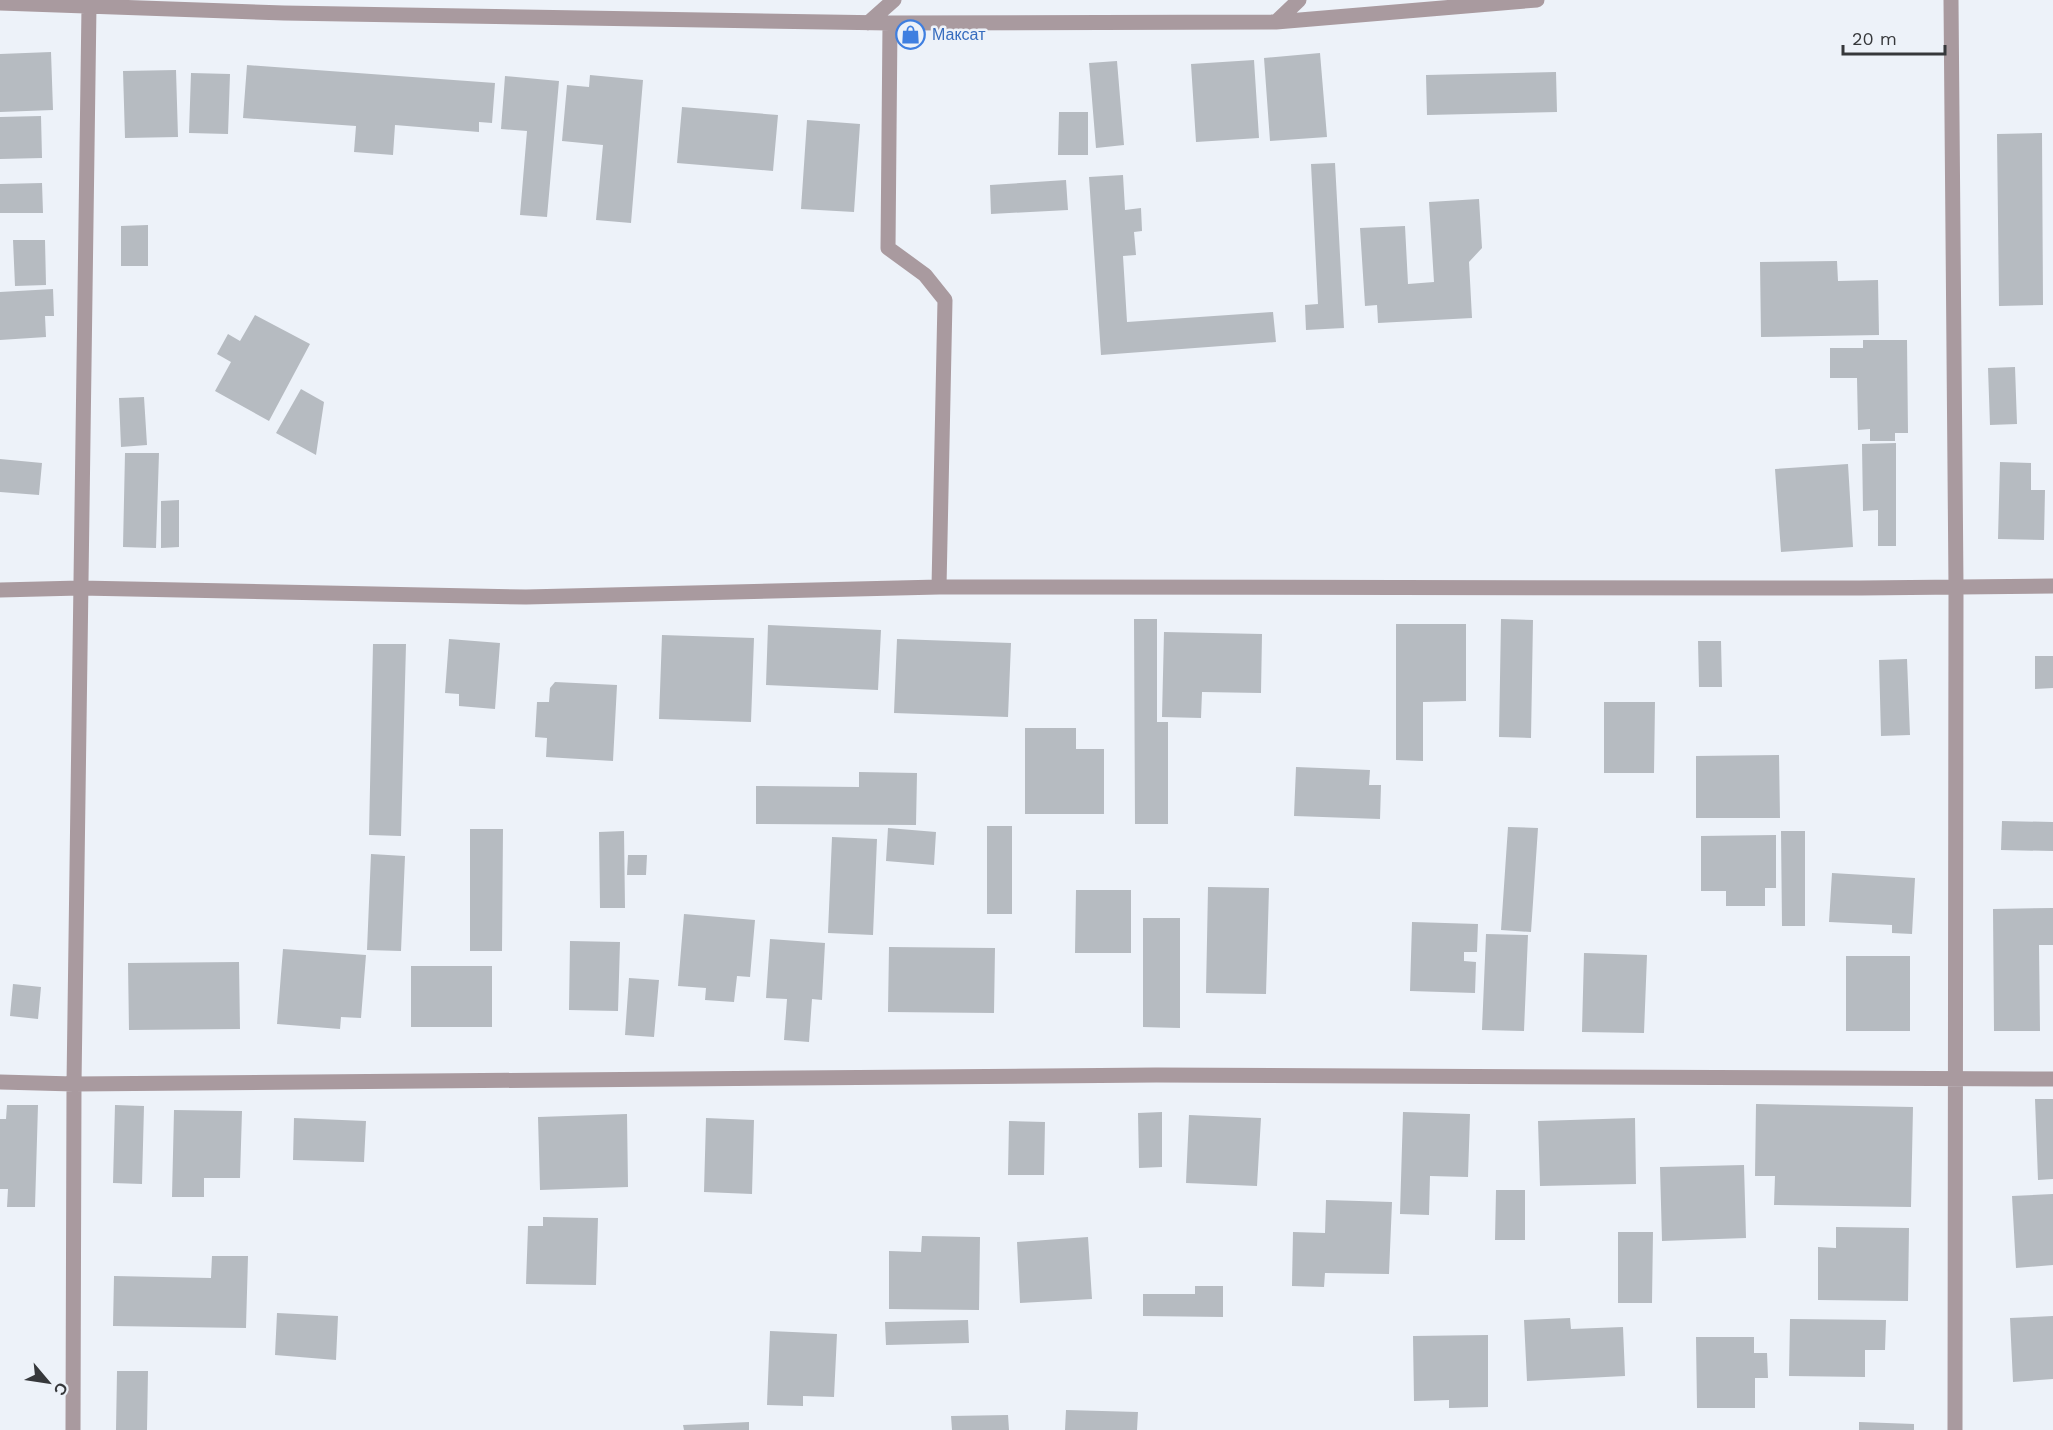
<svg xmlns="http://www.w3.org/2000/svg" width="2053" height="1430" font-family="'Work Sans',sans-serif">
<rect width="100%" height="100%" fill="#edf2f9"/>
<!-- building -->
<path fill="#b6bbc1" d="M51,52L53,110L0,112V54Z
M1320,53L1327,137L1270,141L1264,58Z
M1254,60L1259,138L1196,142L1191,64Z
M1117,61L1124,145L1096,148L1089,63Z
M247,65L495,83L492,123L479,122V132L395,125L393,155L354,152L356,126L243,118Z
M176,70L178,137L125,138L123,71Z
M1556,72L1557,112L1427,115L1426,75Z
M191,73L230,74L228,134L189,133Z
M590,75L643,80L631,223L596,220L603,145L562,141L567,85L589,87Z
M505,76L559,81L547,217L520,215L527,131L501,129Z
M682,107L778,115L773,171L677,163Z
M1059,112H1088V155H1058Z
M41,116L42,158L0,159V117Z
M807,120L860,124L854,212L801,209Z
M2042,133L2043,305L1999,306L1997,134Z
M1335,163L1344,328L1306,330L1305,305L1318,304L1311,164Z
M1123,175L1125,210L1141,208L1142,231L1134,232L1136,255L1123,256L1127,322L1273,312L1276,342L1101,355L1089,177Z
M1066,180L1068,210L991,214L990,185Z
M42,183L43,213H0V184Z
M1479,199L1482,248L1469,262L1472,318L1378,323L1377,305L1365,306L1360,228L1405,226L1408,284L1434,282L1429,202Z
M148,225V266H121V226Z
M13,240H45L46,285L15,286Z
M1837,261L1838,281L1878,280L1879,335L1761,337L1760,262Z
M53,289L54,316H45L46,337L0,340V292Z
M255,315L310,344L269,421L215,391L231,362L217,354L228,334L240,341Z
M1863,340H1907L1908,433H1895V441H1870V429L1858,430L1857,378H1830V348H1863Z
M2015,367L2017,424L1990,425L1988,368Z
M301,389L324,402L316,455L276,433Z
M144,397L147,445L121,447L119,398Z
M1896,443V546H1878V510L1863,511L1862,444Z
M125,453H159L156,548L123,547Z
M0,459L42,463L39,495L0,492Z
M2000,462L2031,463V490H2045L2044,540L1998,539Z
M1848,464L1853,547L1781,552L1775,469Z
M179,500V547L161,548V501Z
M1134,619H1157V722H1168V824H1135Z
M1501,619L1533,620L1531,738L1499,737Z
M1396,624H1466V701L1423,702V761L1396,760Z
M768,625L881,630L878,690L766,685Z
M1164,632L1262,634L1261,693L1202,692L1201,718L1162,717Z
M662,635L754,638L751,722L659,719Z
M449,639L500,643L495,709L459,706V694L445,693Z
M897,639L1011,643L1008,717L894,713Z
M1698,641H1721L1722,687H1699Z
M373,644H406L401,836L369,835Z
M2035,656H2053V688L2035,689Z
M1907,659L1910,735L1881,736L1879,660Z
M555,682L617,685L613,761L546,757L547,738L535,737L537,702H549L550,688Z
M1604,702H1655L1654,773H1604Z
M1025,728H1076V749H1104V814H1025Z
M1779,755L1780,818H1696V756Z
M1296,767L1370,770L1369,785H1381L1380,819L1294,816Z
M859,772L917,773L916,825L756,824V786L859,787Z
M2002,821L2053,822V851L2001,850Z
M987,826H1012V914H987Z
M1508,827L1538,828L1531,932L1501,930Z
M888,828L936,832L934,865L886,861Z
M470,829H503L502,951H470Z
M624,831L625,908H600L599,832Z
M1781,831H1805V926H1782Z
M1776,835V888H1765V906H1726V891H1701V836Z
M832,837L877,839L873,935L828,933Z
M371,854L405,856L401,951L367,950Z
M628,855H647L646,875H627Z
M1832,873L1915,878L1912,934L1892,933V925L1829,922Z
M1208,887L1269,888L1266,994L1206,993Z
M1076,890H1131V953H1075Z
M2053,908V945H2039L2040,1031H1994L1993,909Z
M684,914L755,920L750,977L737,976L734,1002L705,1000L706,988L678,986Z
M1143,918H1180V1028L1143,1027Z
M1412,922L1478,924L1477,952H1464V961L1476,962L1475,993L1410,991Z
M1486,934L1528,935L1524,1031L1482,1030Z
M770,939L825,943L822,1000L812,999L809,1042L784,1040L787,999L766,998Z
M570,941L620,942L618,1011L569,1010Z
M889,947L995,948L994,1013L888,1012Z
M283,949L366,955L361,1018L341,1017L340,1029L277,1024Z
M1584,953L1647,955L1644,1033L1582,1032Z
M1846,956H1910V1031H1846Z
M239,962L240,1029L129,1030L128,963Z
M411,966H492V1027H411Z
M629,978L659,980L654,1037L625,1035Z
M13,984L41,987L38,1019L10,1016Z
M2035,1099H2053V1179L2038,1180Z
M1756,1104L1913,1107L1911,1207L1774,1205L1775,1176H1755Z
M7,1105H38L35,1207H7L8,1189H0V1119H6Z
M115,1105L144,1106L142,1184L113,1183Z
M174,1110L242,1111L240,1178H204V1197H172Z
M1162,1112V1167L1139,1168L1138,1113Z
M1403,1112L1470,1114L1468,1177L1430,1176L1429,1215L1400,1214Z
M627,1114L628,1187L540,1190L538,1117Z
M1189,1115L1261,1118L1257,1186L1186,1183Z
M294,1118L366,1121L364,1162L293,1160Z
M706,1118L754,1120L752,1194L704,1192Z
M1635,1118L1636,1184L1540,1186L1538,1121Z
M1009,1121L1045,1122L1044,1175H1008Z
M1744,1165L1746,1238L1662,1241L1660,1167Z
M1496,1190H1525V1240H1495Z
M2053,1194V1265L2016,1268L2012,1196Z
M1326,1200L1392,1202L1389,1274L1325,1273L1324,1287L1292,1286L1293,1232L1325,1233Z
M543,1217L598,1218L596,1285L526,1284L528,1226H543Z
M1836,1227L1909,1228L1908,1301L1818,1300V1247L1836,1248Z
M1618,1232H1653L1652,1303H1618Z
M922,1236L980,1237L979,1310L889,1309V1251L921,1252Z
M1088,1237L1092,1299L1020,1303L1017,1242Z
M212,1256H248L246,1328L113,1326L114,1276L211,1278Z
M1195,1286H1223V1317L1143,1316V1294H1195Z
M277,1313L338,1316L336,1360L275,1355Z
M2053,1316V1379L2013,1382L2010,1318Z
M1570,1318L1571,1329L1623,1327L1625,1376L1527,1381L1524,1320Z
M1790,1319L1886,1320L1885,1350H1865V1377L1789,1376Z
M968,1320L969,1343L886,1345L885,1322Z
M770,1331L837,1334L834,1397L803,1396V1406L767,1405Z
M1488,1335V1407L1449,1408V1400L1414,1401L1413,1336Z
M1696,1337H1754V1353H1767L1768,1378H1755V1408H1697Z
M117,1371H148L147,1430H116Z
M1066,1410L1138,1412L1137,1430H1065Z
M1008,1415L1009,1430H952L951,1416Z
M749,1422V1430H684L683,1425Z
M1859,1422L1914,1424V1430H1859Z"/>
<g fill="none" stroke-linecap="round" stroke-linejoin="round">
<!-- minor -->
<path stroke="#a99a9f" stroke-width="15" d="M1951,0L1956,586L1955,1430
M0,3L284,13L890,23L1276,22L1537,0
M1276,22L1299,0
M868,23L894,0
M890,23L888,248L925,275L945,300L939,587
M0,590L80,588L526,597L939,587L1861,588L2053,586
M0,1082L74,1084L1156,1075L2053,1079
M73,1430L74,1084L89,6"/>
</g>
<!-- icons -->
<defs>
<symbol id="shop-ring" viewBox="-11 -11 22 22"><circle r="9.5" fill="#edf2f9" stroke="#3f7fe0" stroke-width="1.5"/><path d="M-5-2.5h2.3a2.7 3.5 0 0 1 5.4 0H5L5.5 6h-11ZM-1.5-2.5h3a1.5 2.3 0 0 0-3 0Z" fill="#3f7fe0"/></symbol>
</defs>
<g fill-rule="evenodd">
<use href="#shop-ring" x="894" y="18" width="33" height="33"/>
</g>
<g text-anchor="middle" stroke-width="5" stroke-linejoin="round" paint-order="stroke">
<!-- shop labels -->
<g font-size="16" fill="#366cbe" stroke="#edf2f9" text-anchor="start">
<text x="932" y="40">Максат</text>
</g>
</g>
<!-- north arrow -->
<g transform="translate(48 1382) rotate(119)" stroke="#edf2f9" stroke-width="4.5" paint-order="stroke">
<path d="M0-4.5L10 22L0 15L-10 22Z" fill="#36383b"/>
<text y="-9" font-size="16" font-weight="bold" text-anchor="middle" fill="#36383b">С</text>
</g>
<!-- scale -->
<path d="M1843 45v9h102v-9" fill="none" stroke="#36383b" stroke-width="3"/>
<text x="1852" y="45" font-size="18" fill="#36383b" stroke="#edf2f9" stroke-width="4.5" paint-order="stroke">20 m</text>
</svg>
